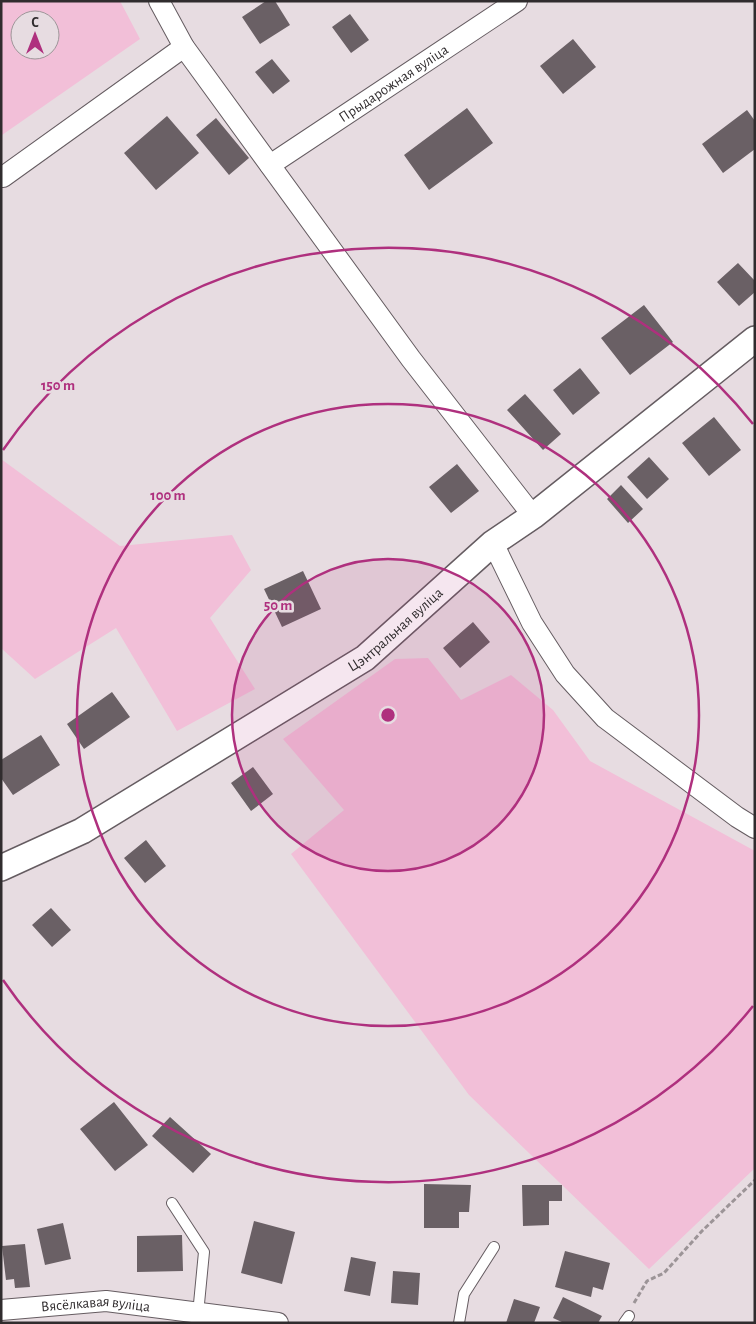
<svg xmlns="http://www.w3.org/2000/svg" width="756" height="1324" font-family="'Alegreya Sans',sans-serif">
<rect width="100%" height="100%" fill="#e7dce1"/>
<!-- green -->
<path fill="#f2bfd8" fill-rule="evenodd" d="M1,1H120L140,39L2,135ZM20,20H50V50H20Z
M1,459L120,546L232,535L251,570L210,618L255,689L177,731L116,628L35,679L1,648Z
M428,658L461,700L511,675L553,710L590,761L755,851V1168L649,1269L469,1095L291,854L344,810L283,739L395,659Z"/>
<!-- building -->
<path fill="#6a6065" d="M266,1H275L290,25L260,44L242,17Z
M350,14L369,40L351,53L332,27Z
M573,39L596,67L563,94L540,66Z
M272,59L290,81L273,94L255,72Z
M467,108L493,143L429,190L404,155Z
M747,110L755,121V149L723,173L702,144Z
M167,116L199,153L156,190L124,153Z
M216,118L249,158L229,175L196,135Z
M738,263L755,281V292L739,306L717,282Z
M644,305L673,342L630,375L601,338Z
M580,368L600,393L573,415L553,390Z
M525,394L561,434L543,450L507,410Z
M714,417L741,450L709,476L682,443Z
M649,457L669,479L647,499L627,477Z
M457,464L479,491L451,513L429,487Z
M621,485L643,509L628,523L607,499Z
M303,571L321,609L282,627L264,589Z
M473,622L490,642L460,668L443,648Z
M112,692L130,717L84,749L67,724Z
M41,735L60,765L13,795L1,778V760Z
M253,767L273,794L251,811L231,783Z
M146,840L166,866L145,883L124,858Z
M51,908L71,930L52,947L32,925Z
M114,1102L148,1145L115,1171L80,1129Z
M170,1117L211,1154L193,1173L152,1136Z
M424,1184L471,1185L469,1212H459V1228H424Z
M522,1185H562V1201H549V1225L523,1226Z
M254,1221L295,1232L282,1284L241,1273Z
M63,1223L71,1259L45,1265L37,1229Z
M182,1235L183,1271L137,1272V1236Z
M25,1244L30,1287L15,1288L14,1279L6,1280L2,1246Z
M565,1251L610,1263L603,1290L593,1287L591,1297L555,1287Z
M351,1257L376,1262L370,1296L344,1291Z
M393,1271L420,1273L418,1305L391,1303Z
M563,1297L602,1316L598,1323H564L553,1318Z
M514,1299L540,1307L534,1323H506Z"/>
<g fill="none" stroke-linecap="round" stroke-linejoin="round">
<defs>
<path id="service" d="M172,1203L204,1252L198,1314
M459,1323L464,1294L494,1247
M624,1323L629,1316"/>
<g id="minor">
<path d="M159,1L184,47L411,359L533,516"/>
<path id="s1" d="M270,165L517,1"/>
<path d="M1,175L3,177L184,47"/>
<path d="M493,543L532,623L565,674L605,718L737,817L755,828"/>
<path id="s2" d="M1,1310L106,1301L278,1323"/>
</g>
<g id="tertiary">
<path id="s3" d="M1,868L82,831L365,658L493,543L533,516L755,339"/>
</g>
</defs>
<!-- service casing -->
<use href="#service" stroke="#655c61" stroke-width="12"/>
<!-- minor casing -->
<use href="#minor" stroke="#655c61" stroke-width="22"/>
<!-- tertiary casing -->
<use href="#tertiary" stroke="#655c61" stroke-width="28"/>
<!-- path -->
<path stroke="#9c9497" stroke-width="3" stroke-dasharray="5 2.5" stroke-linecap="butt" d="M634,1303L647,1281L664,1273L702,1231L755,1180"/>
<!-- service -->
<use href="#service" stroke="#fff" stroke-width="10"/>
<!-- minor -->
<use href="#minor" stroke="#fff" stroke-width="20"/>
<!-- tertiary -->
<use href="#tertiary" stroke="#fff" stroke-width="25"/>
</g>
<!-- distance rings -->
<circle cx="388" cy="715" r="156" fill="#af307e" fill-opacity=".12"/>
<g fill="none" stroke="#af307e" stroke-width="2.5">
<circle cx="388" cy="715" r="156"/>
<circle cx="388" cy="715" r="311"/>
<path d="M753 1006A467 467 0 0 1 3 980M3 450A467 467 0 0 1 753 424"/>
</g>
<g text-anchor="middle" stroke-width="5" stroke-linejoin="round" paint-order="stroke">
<!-- street labels -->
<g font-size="15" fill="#302c2e" stroke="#e7dce1">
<text dy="5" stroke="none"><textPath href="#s1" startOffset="148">Прыдарожная вуліца</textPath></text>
<text dy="5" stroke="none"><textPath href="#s3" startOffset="462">Цэнтральная вуліца</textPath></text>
<text dy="5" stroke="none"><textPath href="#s2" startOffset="95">Вясёлкавая вуліца</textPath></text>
</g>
</g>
<circle cx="388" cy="715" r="8" fill="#af307e" stroke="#e7dce1" stroke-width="2.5"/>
<g font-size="15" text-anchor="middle" font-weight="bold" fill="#af307e" stroke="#e7dce1" stroke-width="5" stroke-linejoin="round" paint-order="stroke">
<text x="58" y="390">150 m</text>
<text x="168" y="500">100 m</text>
<text x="278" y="610">50 m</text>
</g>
<!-- border -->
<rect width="756" height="1324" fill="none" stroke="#302c2e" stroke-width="5"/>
<!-- north arrow -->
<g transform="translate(35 35)"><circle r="24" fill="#e7dce1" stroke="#9e9699"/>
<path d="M0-4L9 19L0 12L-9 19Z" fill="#af307e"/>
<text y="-8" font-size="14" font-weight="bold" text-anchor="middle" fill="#302c2e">С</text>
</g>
</svg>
